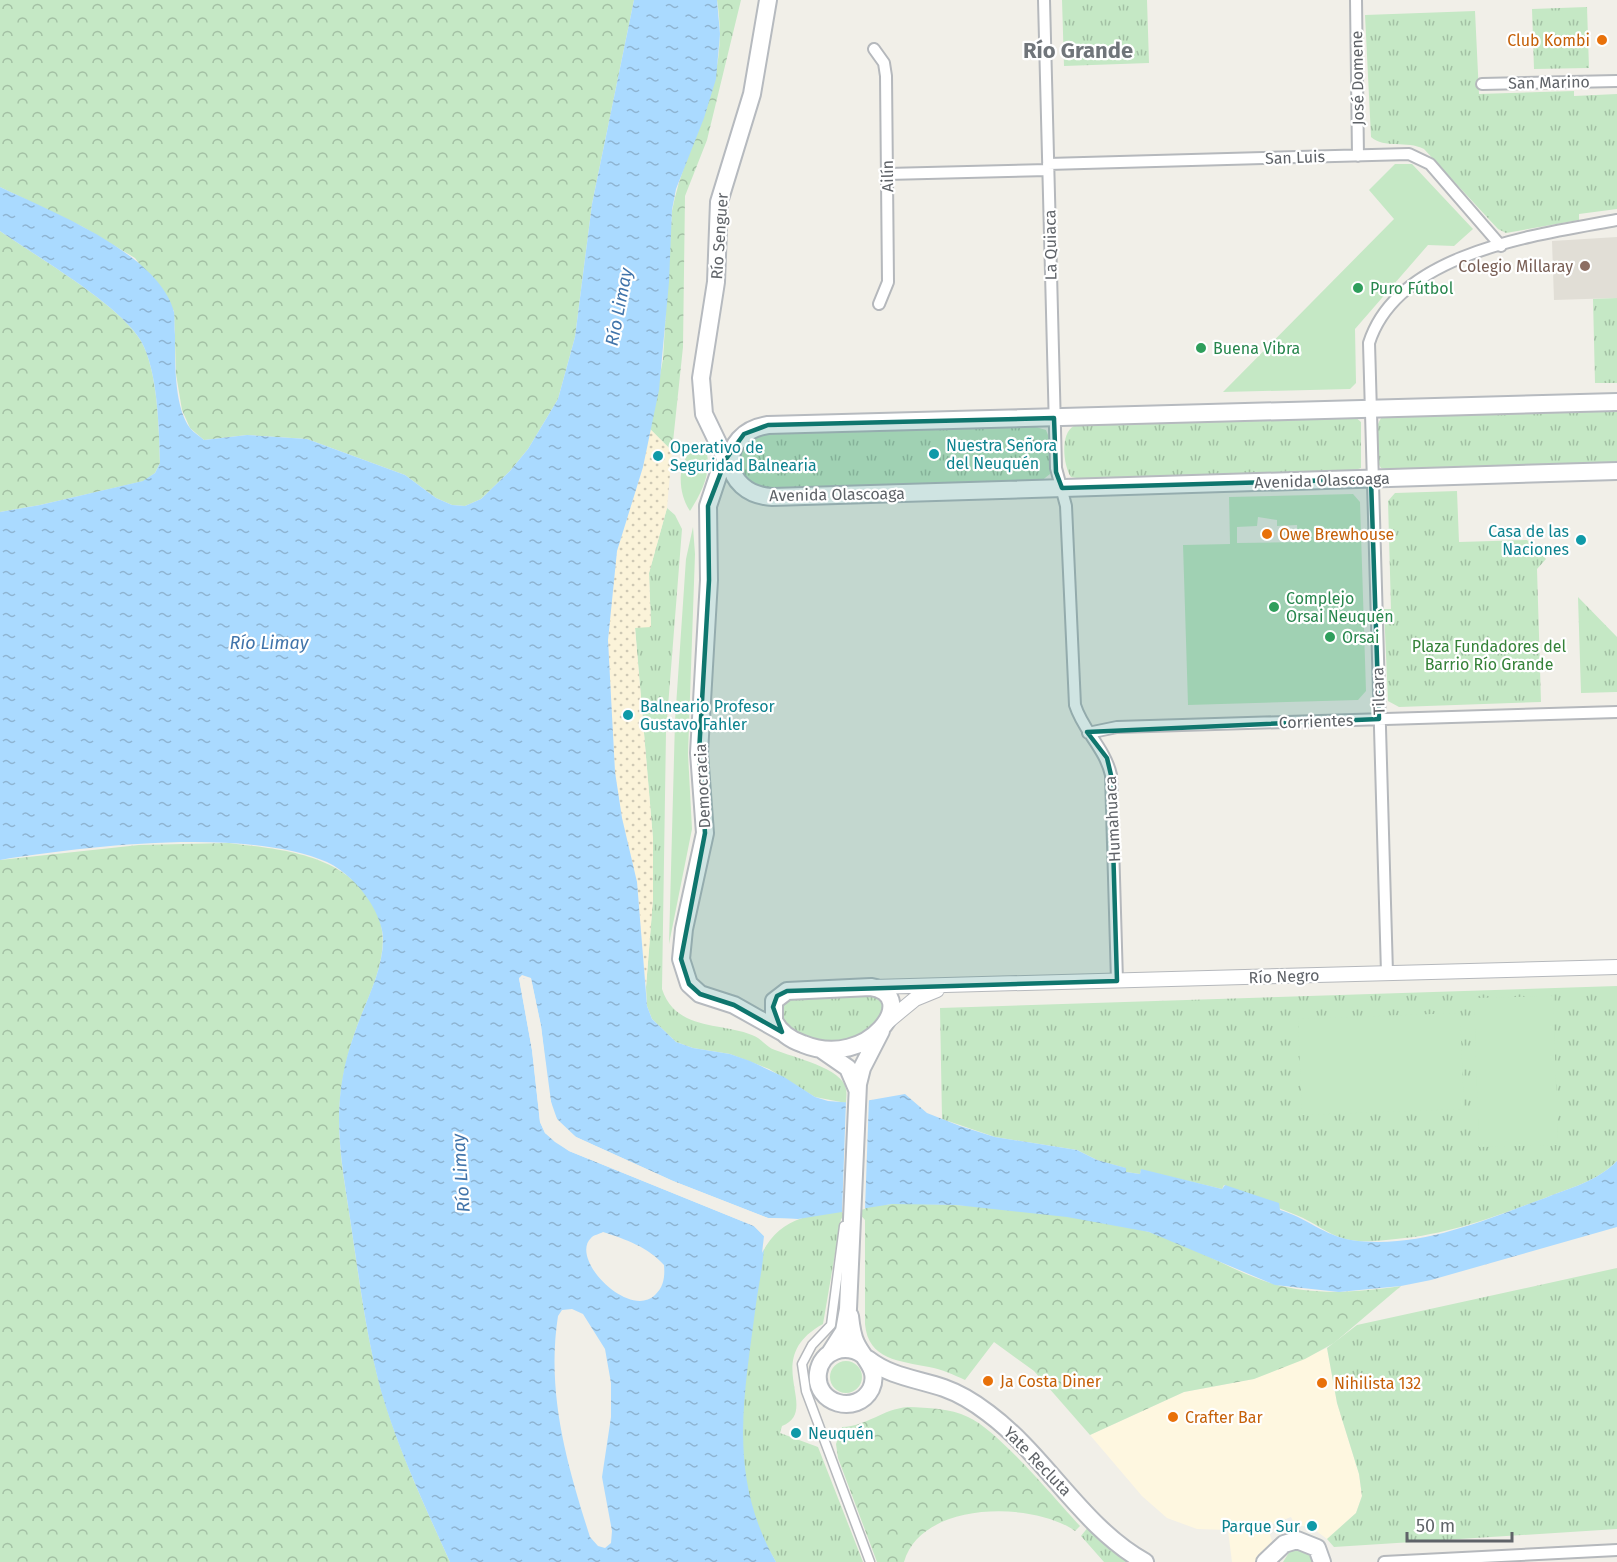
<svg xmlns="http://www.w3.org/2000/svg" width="1617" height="1562" font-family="'Fira Sans',sans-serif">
<defs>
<pattern id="grass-tufts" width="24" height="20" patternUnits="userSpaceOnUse" patternTransform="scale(1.5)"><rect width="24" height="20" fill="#c5e8c5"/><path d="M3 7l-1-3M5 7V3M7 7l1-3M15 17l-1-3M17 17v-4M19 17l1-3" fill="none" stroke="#a3c0a4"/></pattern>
<pattern id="forest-crowns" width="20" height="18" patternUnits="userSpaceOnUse" patternTransform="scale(1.5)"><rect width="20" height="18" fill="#c5e8c5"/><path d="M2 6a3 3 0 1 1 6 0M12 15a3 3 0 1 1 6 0" fill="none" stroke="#a3c0a4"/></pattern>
<pattern id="sand-dots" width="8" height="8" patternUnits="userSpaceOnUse" patternTransform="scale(1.5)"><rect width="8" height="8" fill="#fbf3d9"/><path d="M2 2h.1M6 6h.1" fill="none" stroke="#cec8b4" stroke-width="1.8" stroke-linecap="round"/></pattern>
<pattern id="water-ripples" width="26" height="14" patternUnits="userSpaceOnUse" patternTransform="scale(1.5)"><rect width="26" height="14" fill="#aadaff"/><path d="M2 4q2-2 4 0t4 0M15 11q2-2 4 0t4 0" fill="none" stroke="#8eb4d2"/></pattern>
</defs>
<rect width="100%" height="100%" fill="#f1efe8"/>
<!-- commercial -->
<path fill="#fef7e0" d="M1327,1348L1337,1403L1359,1474L1362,1496L1356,1513L1327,1539L1311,1527L1295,1525L1291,1517L1267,1526L1272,1541L1257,1562H1232L1228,1530L1197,1529L1167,1518L1142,1496L1090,1435L1184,1392L1254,1379Z"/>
<!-- education -->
<path fill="#e1ded6" d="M1617,237V298L1554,300L1552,241Z"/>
<!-- grass -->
<path fill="url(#grass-tufts)" d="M1062,0H1147L1149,63L1064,66Z
M1587,7L1589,68L1534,69L1532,9Z
M1475,11L1479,94L1574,91V96L1617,94V209L1579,214V220L1506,233L1498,229L1424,149C1407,140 1384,149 1371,137L1365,15Z
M1617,298V383H1595L1593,299Z
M1617,409V464L1392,470L1381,468C1373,457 1373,425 1383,416Z
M1354,416L1361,422V468L1352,471L1082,479L1071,477C1063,465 1060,433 1074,426Z
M1036,427L1046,430L1050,440V474L1040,482L770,492L749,483C730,454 742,442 770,431Z
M1457,491L1459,542L1527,540L1546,559L1537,569L1541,702L1399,707L1388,701L1384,609H1391L1388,501L1395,493Z
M667,508L675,515L682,529L666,732L662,989C676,1031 720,1022 752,1035C761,1038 766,1047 775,1050C792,1057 843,1068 846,1089C847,1093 846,1099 846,1103L815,1097L769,1069L730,1054L693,1048L676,1042L652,1019L647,1006L646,987L653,899V839L635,627L651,626L649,573Z
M1578,597L1617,637V692L1581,693Z
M1617,986V1161C1596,1182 1572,1187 1545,1198C1493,1217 1451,1234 1396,1239C1379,1241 1362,1243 1345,1239C1327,1234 1314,1222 1296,1215C1272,1205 1248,1196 1224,1185L1222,1189L1141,1170L1140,1174L1126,1172L1125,1168L1097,1160L1077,1150L995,1137L942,1119L940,1008Z
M869,993L881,1000C895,1058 759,1051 782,1000Z
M854,1208L841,1219L823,1324C759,1359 822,1410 782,1426L780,1433L818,1447L863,1562H776C766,1544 755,1525 750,1504C730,1423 752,1334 762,1253C782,1214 815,1215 854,1208Z
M1617,1268V1529L1334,1547L1327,1539L1356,1513L1362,1496L1359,1474L1337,1403L1327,1348L1357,1325Z
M1089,1526L1124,1558L1130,1562H1104L1081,1536Z"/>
<!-- forest -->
<path fill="url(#forest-crowns)" d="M0,0H634L592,204L575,337L558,399L528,449L510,471L481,499L465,506L452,505L436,498L405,475L307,439L247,435L204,440L190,428L182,410L176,374L174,311L135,258L83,227L0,187Z
M717,0H741L707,140L685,196L683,347L672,451L650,429L663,359L672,211C688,132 731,87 717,0Z
M0,231C37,257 119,304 141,341C158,371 159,429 160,463L155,473L144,481L40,505L0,512Z
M229,843C285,850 350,854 377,913C395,953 366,998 354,1035C345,1061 339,1092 339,1120C339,1158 347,1195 352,1232C361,1291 368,1350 386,1406C403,1460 427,1511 450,1562H0V860L139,845Z
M892,1204C970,1203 1074,1211 1149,1232C1193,1244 1231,1272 1274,1284C1315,1296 1360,1292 1401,1286L1334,1343L1305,1359L1254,1379L1184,1392L1090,1435L1034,1371L994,1342L965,1380C954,1375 942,1369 929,1367C900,1361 868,1360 865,1324V1220L854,1208Z
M908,1407C928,1408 950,1408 968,1417C999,1431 1054,1498 1080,1526L1075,1531C1033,1501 921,1501 904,1562H877L838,1458L836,1444L842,1427C868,1426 882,1409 908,1407Z"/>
<!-- sand -->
<path fill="url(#sand-dots)" d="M650,429L672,451L667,508L649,573L651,627L635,628L653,839V899L646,987L637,882L622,818L615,772L608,640L617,551L643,467Z"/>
<!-- garden -->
<path fill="#c5e8c5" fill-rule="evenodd" d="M1395,164H1412L1473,229L1454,246L1428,245L1355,329L1356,383L1350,389L1223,392L1394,219L1369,190Z
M703,443C715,466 703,491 690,511C676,490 676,454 703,443Z
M1353,494L1360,502L1366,691L1358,700L1188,705L1183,545L1230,544L1229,497ZM1258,517L1277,520V526L1297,525L1298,542L1237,543V527L1257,526Z
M693,527L695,554L688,754L692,829L669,944L675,721L686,559Z
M1553,996L1558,1145L1479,1147L1474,998Z
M1460,1013L1464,1109L1302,1115L1298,1019Z
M830 1377a16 16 0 1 1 32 0a16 16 0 1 1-32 0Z
M1300,1549L1310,1554L1313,1562H1283L1290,1551Z"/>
<!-- water -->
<path fill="url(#water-ripples)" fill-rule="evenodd" d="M634,0H717L720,34L716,79L704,118L676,189L672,210L669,282L659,390L643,467L617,551L608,640L615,772L622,818L637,882L647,1006L652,1019L676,1042L693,1048L730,1054L750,1061L784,1077L815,1097L828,1101L854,1103L905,1094L927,1113L960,1126L995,1137L1077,1150L1097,1160L1126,1168V1172L1140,1174L1141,1169L1222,1189L1225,1185L1279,1203L1280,1210C1305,1217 1325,1236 1351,1240C1418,1250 1484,1220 1545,1198C1572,1187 1596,1182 1617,1161V1227L1431,1280L1401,1286L1339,1292L1275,1285L1149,1232L1067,1217L956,1205L892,1204L798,1219L768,1218L673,1181L576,1137L557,1119L552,1109L541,1026L531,979L519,978L532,1050L540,1122L545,1133L569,1151L754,1226L764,1236C765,1258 759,1282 756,1304C744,1397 727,1476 776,1562H450C427,1511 403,1460 386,1407C368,1351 361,1290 352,1232C347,1195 339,1157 339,1119C339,1091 344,1062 354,1035C364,1004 384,970 383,937C382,924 376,912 370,902C359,885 345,871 327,862C245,827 87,846 0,860V512L40,505L143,481L155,473L160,463C159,429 158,371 141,341C119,304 37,257 0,231V187C50,211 159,253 174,312C175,319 174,327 175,335C175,361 174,407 190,428C194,433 200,436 204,440L247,435L307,439L405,475L436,498L452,505L465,506L481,499L510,471L528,449L558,399L575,337L592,204ZM603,1232C625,1239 648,1247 664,1265C665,1276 664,1287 655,1295C629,1320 569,1259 591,1238C593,1235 600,1234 603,1232ZM572,1309L583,1314L605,1349L611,1383V1417L602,1477L612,1531L611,1543L605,1548L598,1546L590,1537C567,1465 546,1393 558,1316L562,1310Z"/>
<!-- pier -->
<path fill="#f1efe8" d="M522,975L531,978L541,1026L549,1096L557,1119L565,1129L576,1137L673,1181L768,1218L798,1219L784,1223L767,1220L672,1184L575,1140L563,1131L549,1110L538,1026L528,980L523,978L535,1050L539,1100L547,1131L570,1148L755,1223L767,1235V1243L762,1253L764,1236L754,1226L569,1151L555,1142L545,1133L540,1122L532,1050L519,978Z
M869,1098L865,1209L842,1213L846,1100Z"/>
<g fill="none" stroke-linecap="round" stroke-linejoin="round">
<defs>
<path id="pedestrian" d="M844,1226L831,1325L812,1345L802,1364L806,1391L870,1562"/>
<path id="minor" d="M1044,0L1056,468L1066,506L1075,705C1083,731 1105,748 1111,775L1117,981
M1356,0L1358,156
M874,49L884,63L886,76L888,282L879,304
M1482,84L1617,81
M1048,164L1409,154L1430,164L1501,246
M887,174L1048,170
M1088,733L1117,727L1617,712
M1387,973L1369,343C1398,252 1536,235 1617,220
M1384,1562L1617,1550"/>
<path id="tertiary" d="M873,987L1617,967
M886,1023L915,999L937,990"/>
<path id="secondary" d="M1617,402L768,425C716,433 720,494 772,497L1617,471
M730,452L719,473L708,506L709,580L699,753L705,833L684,929L681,959L689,984L700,994L734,1005L782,1032
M730,468L704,414L701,378L716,282L719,202L752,94L768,0
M871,987C922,995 869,1071 803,1044C791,1040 780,1032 774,1021V1001L787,991Z
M822,1050L848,1068L857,1089
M850,1316C851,1325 852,1335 856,1343C863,1359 880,1369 871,1389C857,1416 814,1404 818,1373C821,1350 846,1343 863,1355
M830,1353L844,1331L848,1309L858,1084L862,1068L881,1031
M868,1359C891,1377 918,1379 944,1388C961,1394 975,1403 988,1413C1046,1456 1082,1527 1145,1562
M1265,1562L1284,1544L1297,1540L1317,1548L1322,1562"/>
</defs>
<!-- pedestrian casing -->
<use href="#pedestrian" stroke="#b5b8bc" stroke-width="11"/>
<!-- minor casing -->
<use href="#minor" stroke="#b5b8bc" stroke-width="14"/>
<!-- tertiary casing -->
<use href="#tertiary" stroke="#b5b8bc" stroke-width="16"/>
<!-- secondary casing -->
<use href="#secondary" stroke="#b6babf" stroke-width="20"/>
<!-- pedestrian -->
<use href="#pedestrian" stroke="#fff" stroke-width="8"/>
<!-- minor -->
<use href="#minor" stroke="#fff" stroke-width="10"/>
<!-- tertiary -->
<use href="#tertiary" stroke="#fff" stroke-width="14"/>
<!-- secondary -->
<use href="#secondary" stroke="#fff" stroke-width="16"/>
</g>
<!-- marked area -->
<path fill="#0f766e" fill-opacity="0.2" stroke="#0f766e" stroke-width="4.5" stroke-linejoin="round" d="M1054,418L1056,472L1062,488L1371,479L1379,719L1087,732L1107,758L1111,775L1117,981L787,991L777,996L773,1007L782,1032L734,1005L700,994L689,984L681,959L705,833L699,753L709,580L708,506L726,459L744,434L768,425Z"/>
<!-- markers -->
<g fill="#e8710a" stroke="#fff" stroke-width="2">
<circle cx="1602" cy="40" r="6"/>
<circle cx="1267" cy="534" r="6"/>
<circle cx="988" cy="1381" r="6"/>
<circle cx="1322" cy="1383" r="6"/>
<circle cx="1173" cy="1417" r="6"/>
</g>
<circle fill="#8d6e63" stroke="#fff" stroke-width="2" cx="1585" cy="266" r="6"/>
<g fill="#2e9e5b" stroke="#fff" stroke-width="2">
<circle cx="1358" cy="288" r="6"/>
<circle cx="1201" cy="348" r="6"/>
<circle cx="1274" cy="607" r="6"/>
<circle cx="1330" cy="637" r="6"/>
</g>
<g fill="#0f9aa8" stroke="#fff" stroke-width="2">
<circle cx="934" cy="454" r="6"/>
<circle cx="658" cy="456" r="6"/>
<circle cx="1581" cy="540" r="6"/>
<circle cx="628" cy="715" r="6"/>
<circle cx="796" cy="1433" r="6"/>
<circle cx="1312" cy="1526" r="6"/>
</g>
<g text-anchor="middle" stroke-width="4.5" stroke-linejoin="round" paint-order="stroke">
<!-- food labels -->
<g font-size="16" fill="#c56008" stroke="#fff" text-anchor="start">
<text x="1590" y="46" text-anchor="end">Club Kombi</text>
<text x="1279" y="540">Owe Brewhouse</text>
<text x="1000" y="1387">Ja Costa Diner</text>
<text x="1334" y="1389">Nihilista 132</text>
<text x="1185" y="1423">Crafter Bar</text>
</g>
<!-- street labels -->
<g font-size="16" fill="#5f6368" stroke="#fff">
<text transform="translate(1357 78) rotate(-91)" y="6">José Domene</text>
<text transform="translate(1549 82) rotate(-1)" y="6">San Marino</text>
<text transform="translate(1295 157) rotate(-2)" y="6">San Luis</text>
<text transform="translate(887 176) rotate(-91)" y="6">Ailín</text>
<text transform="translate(719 236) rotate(-86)" y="6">Río Senguer</text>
<text transform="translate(1050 245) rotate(-91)" y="6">La Quiaca</text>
<text transform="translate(1322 480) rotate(-2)" y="6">Avenida Olascoaga</text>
<text transform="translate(837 494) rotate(-1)" y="6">Avenida Olascoaga</text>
<text transform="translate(1378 691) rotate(-92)" y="6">Tilcara</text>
<text transform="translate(1316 721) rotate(-2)" y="6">Corrientes</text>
<text transform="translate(702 786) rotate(-93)" y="6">Democracia</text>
<text transform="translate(1112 819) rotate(-93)" y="6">Humahuaca</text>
<text transform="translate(1284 976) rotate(-2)" y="6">Río Negro</text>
<text transform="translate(1038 1461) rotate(46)" y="6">Yate Recluta</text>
</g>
<!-- education labels -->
<g font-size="16" fill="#785e54" stroke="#fff" text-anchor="end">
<text x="1573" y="272">Colegio Millaray</text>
</g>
<!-- leisure labels -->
<g font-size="16" fill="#27864d" stroke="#fff" text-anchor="start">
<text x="1370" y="294">Puro Fútbol</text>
<text x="1213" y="354">Buena Vibra</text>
<text x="1286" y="604">Complejo<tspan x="1286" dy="18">Orsai Neuquén</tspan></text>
<text x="1342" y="643">Orsai</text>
</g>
<!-- culture labels -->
<g font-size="16" fill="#0d838f" stroke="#fff" text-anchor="start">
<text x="946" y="451">Nuestra Señora<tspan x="946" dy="18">del Neuquén</tspan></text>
<text x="670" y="453">Operativo de<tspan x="670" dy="18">Seguridad Balnearia</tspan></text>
<text x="1569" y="537" text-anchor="end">Casa de las<tspan x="1569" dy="18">Naciones</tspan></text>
<text x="640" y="712">Balneario Profesor<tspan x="640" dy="18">Gustavo Fahler</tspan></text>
<text x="808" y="1439">Neuquén</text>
<text x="1300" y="1532" text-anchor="end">Parque Sur</text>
</g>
<!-- park labels -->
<g font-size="16" fill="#348238" stroke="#fff">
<text x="1489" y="652">Plaza Fundadores del<tspan x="1489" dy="18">Barrio Río Grande</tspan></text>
</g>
<!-- water labels -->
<g font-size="18" font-style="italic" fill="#4174aa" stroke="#fff">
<text transform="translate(619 307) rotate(-79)" y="6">Río Limay</text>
<text x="269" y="649">Río Limay</text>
<text transform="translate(461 1173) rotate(-94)" y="6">Río Limay</text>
</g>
<!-- district labels -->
<g font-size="22" font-weight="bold" fill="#70757a" stroke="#fff">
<text x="1078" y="58">Río Grande</text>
</g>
</g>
<!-- scale -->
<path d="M1407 1532v9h105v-9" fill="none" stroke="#5f6368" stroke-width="3"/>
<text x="1416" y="1532" font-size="18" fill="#5f6368" stroke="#ffffff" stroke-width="4.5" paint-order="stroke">50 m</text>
</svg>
